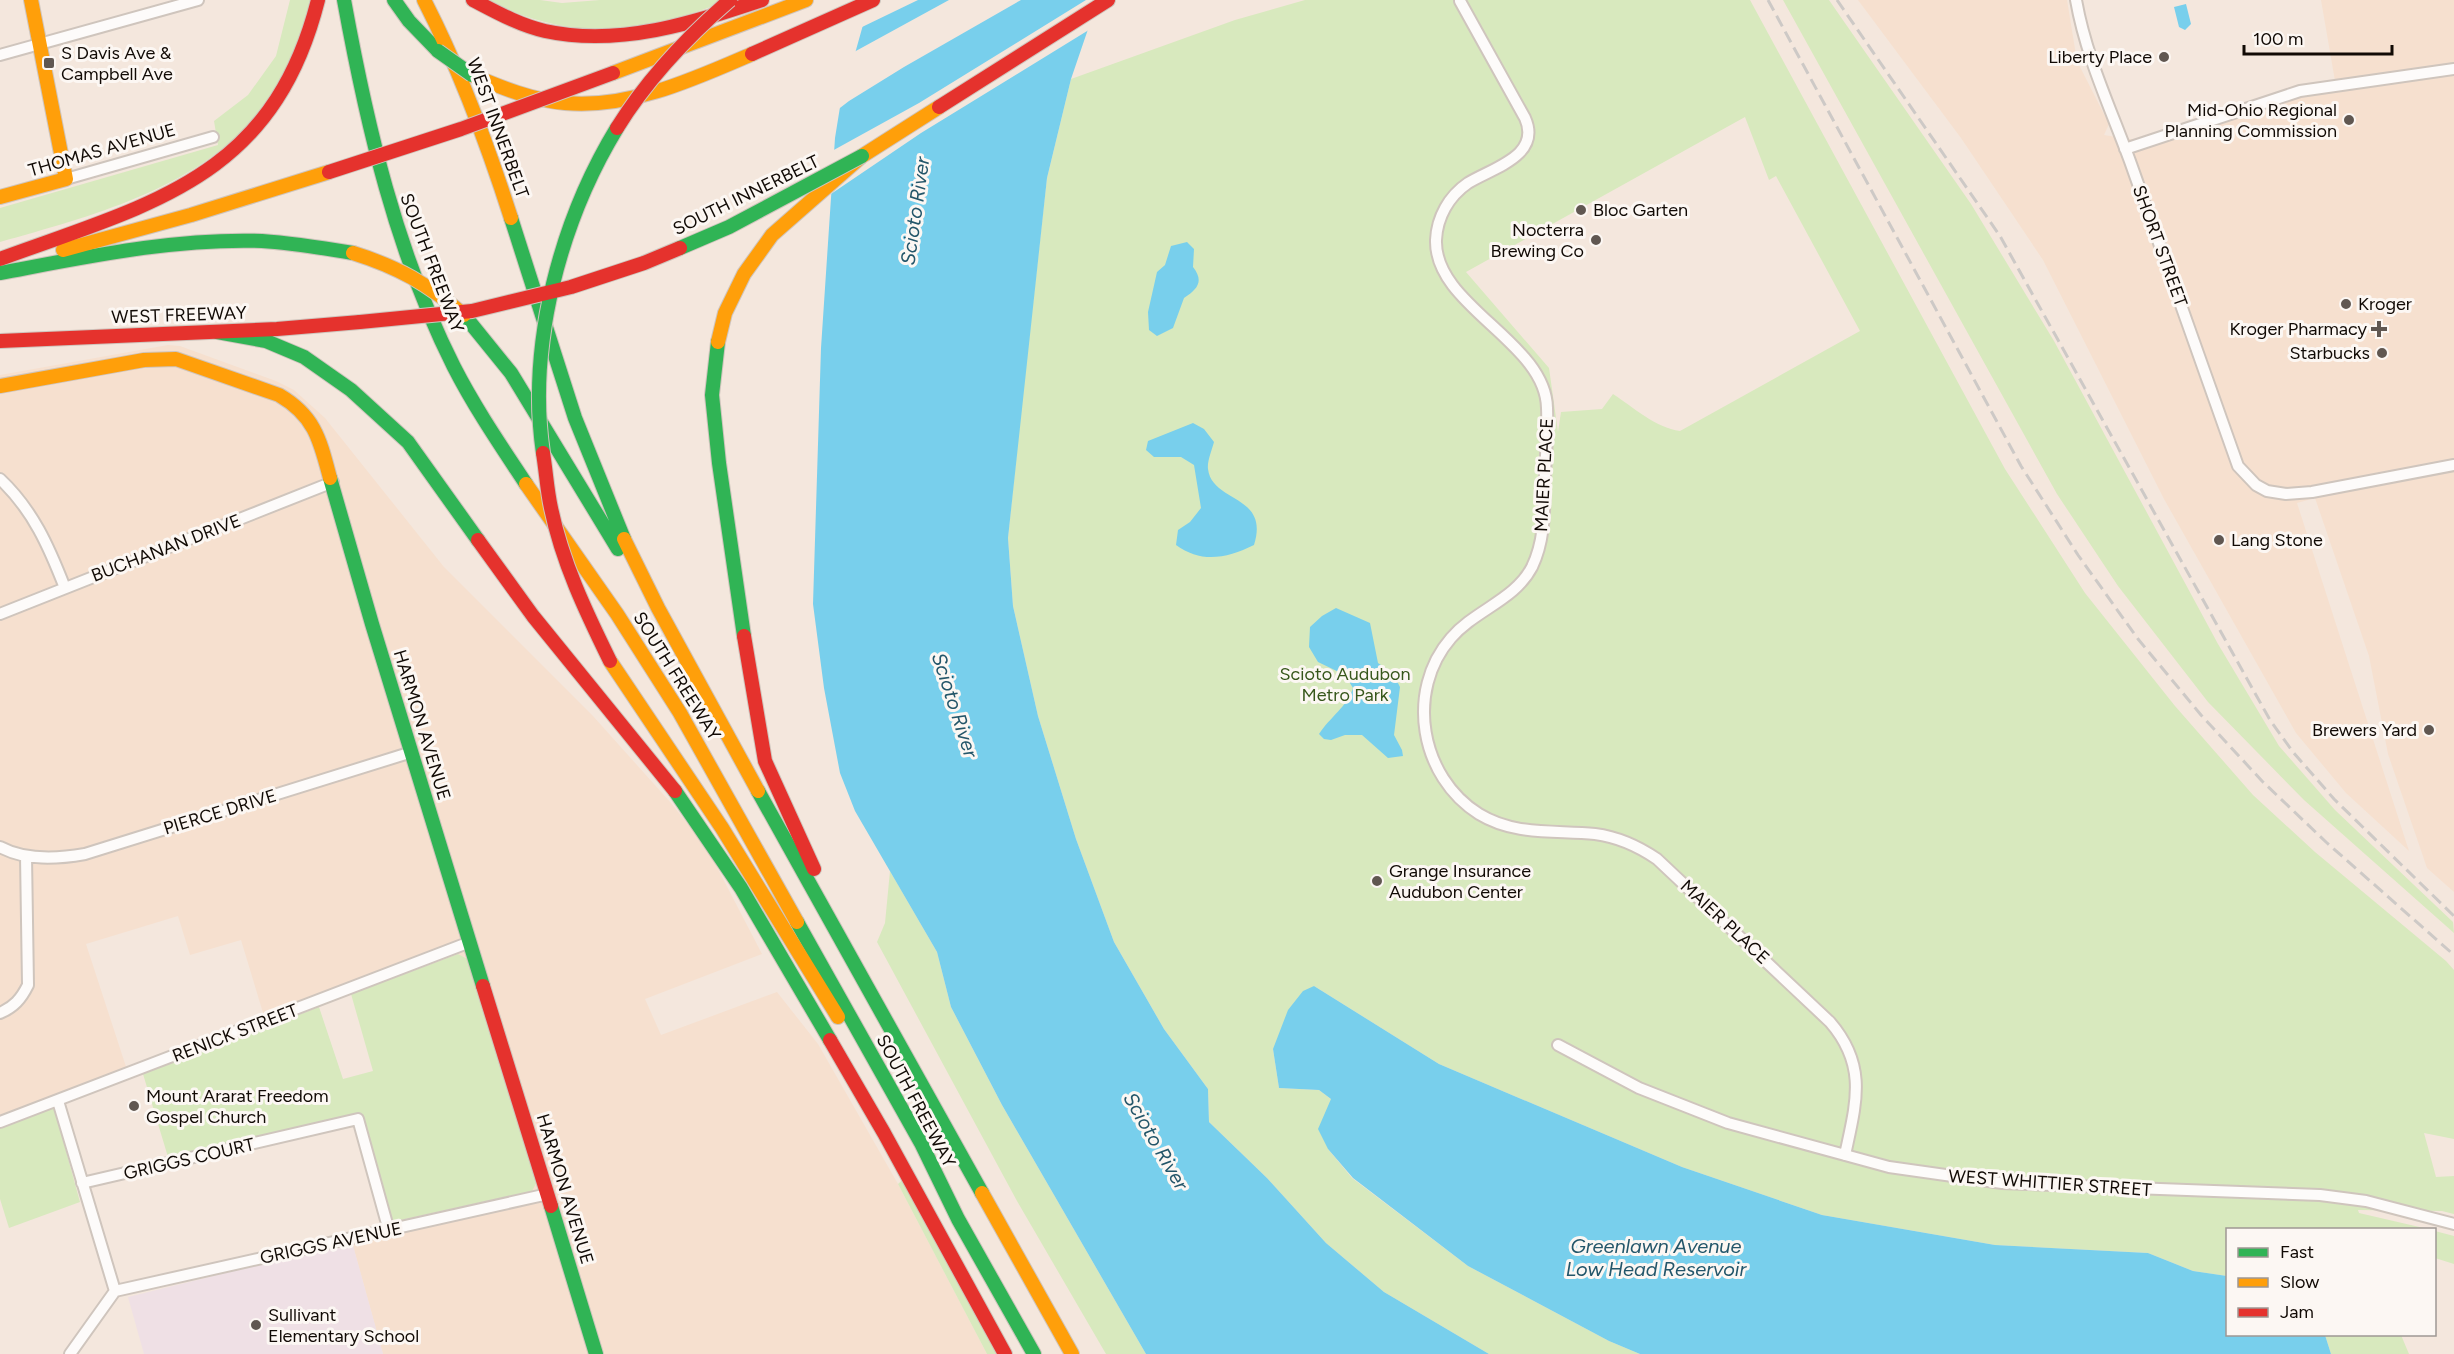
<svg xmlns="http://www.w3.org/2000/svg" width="2454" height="1354" font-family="Figtree,sans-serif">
<rect width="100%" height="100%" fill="#f4e7dd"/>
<!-- built -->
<path fill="#f6e0cf" d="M1858,0H2067L2077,61L2109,124L2104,135L2148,142L2335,81L2321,0H2454V892L2427,868L2388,754L2369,656L2315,498L2297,503L2409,851L2346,793L2296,733L2164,499L2043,260L1961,138Z
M168,345L180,346L276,381L294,390L325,418L444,567L593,716L671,803L707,848L762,954L645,999L661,1035L777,992L818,1044L898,1184L987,1354H383L352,1242L392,1222L532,1191L458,954L267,1026L241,940L190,955L178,916L86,944L130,1079L0,1128V375Z"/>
<!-- education -->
<path fill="#efe0e5" d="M352,1242L383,1354H144L128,1297Z"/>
<!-- green -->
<path fill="#d8e9be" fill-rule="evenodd" d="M290,0H311C303,29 295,59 279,85C218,184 104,212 0,242V208L218,145L214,121L248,95L276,56Z
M489,0H540L562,3L600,0H730C697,12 662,24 627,29C586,34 525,22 489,0Z
M1305,0H1750L2005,469L2085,593L2175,706L2253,795L2315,852L2446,961L2454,970V1139L2424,1133L2436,1177L2454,1176V1214L2442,1211L2358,1210L2359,1213L2428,1229L2228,1230L2227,1276L2193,1271L2148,1253L1995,1245L1822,1215L1682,1167L1439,1064L1314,986L1273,1049L1279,1088L1319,1090L1331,1099L1328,1149L1352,1178L1468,1266L1609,1341L1640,1354H1489L1384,1292L1326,1243L1267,1178L1209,1122L1208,1089L1164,1029L1114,942L1076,839L1038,716L1013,606L1008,538L1022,401L1047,178L1071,79L1235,20ZM1745,117L1769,180L1776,176L1860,331L1680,431C1656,428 1633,407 1613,394L1602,409L1561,412L1558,432L1549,368L1466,272Z
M1783,0H1829L1838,13L1971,204L2054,341L2218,644L2279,746L2335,810L2453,922L2454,933L2304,800L2208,702L2118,586L2057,494Z
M890,871L937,952L951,1007L1002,1105L1146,1354H1106L1017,1201L877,942L885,923Z
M458,954L473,962L538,1180L532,1191L392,1222L367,1127L355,1117L168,1157L143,1074L319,1007L343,1079L373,1071L351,994Z
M54,1107L80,1202L9,1228L0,1199V1128Z
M912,1171L1007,1354H987L898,1184Z
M2435,1231L2454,1236V1264L2435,1258Z
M2325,1335H2401L2409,1354H2331Z"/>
<!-- water -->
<path fill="#78cfec" d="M870,0H1098L1071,79L1047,178L1008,538L1013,606L1038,716L1076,839L1114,942L1164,1029L1208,1089L1209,1122L1267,1178L1326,1243L1384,1292L1489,1354H1146L1002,1105L951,1007L937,952L855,811L840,773L824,688L813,604L821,348L835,138L840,107Z
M2186,4L2191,24L2185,30L2179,27L2174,7Z
M1187,242L1194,249L1193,267C1204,281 1198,289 1184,298L1173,328L1157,336L1149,330L1148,312L1157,272L1165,265L1171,246Z
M1193,423L1204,429L1214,442C1212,450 1207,461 1208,469C1212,503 1270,494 1254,545C1227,558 1202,564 1176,545L1178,530L1190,522L1201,508L1194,465L1181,457H1154L1146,450L1148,441Z
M1336,608L1370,623L1378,663L1393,673L1400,687L1394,735L1402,750L1403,756L1388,758L1362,735H1345L1331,740L1324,739L1319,734C1330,717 1347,707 1353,688L1345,675L1318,662L1309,647L1310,627L1322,616Z
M1314,986L1439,1064L1682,1167L1822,1215L1995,1245L2148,1253L2193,1271L2227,1276L2228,1334L2325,1335L2331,1354H1640L1609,1341L1468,1266L1353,1178L1328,1149L1318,1129L1331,1099L1319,1090L1279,1088L1273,1049L1288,1010L1303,991Z"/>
<!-- pier -->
<path fill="#f4e7dd" d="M867,0H918L860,28Z
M949,0H1021L904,67L849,101L836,111L854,52Z
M1086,0H1101L1092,28L921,133L828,196L832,151L919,103Z"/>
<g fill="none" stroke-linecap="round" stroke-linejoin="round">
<defs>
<path id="street" d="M2076,0C2086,57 2111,109 2131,164C2167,265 2202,365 2238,466L2256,485L2267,491L2286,494L2312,492L2454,465
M1460,1L1525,118C1542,156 1492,168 1468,183C1449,196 1437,217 1436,240C1434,306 1546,342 1547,408C1548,430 1546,453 1545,475C1544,506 1546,538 1532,567C1515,600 1475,610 1451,638C1405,691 1420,777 1479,814C1515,836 1555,830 1595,834C1618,837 1638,846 1657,859L1830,1022C1868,1066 1856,1103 1845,1155
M0,55L198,0
M2125,149L2300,91L2454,69
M66,179L213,137
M0,479C33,510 49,547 65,588
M0,614L333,482
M0,847C26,861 57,859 85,854L412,752
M0,1013C14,1007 21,999 28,985L26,856
M1558,1045L1639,1088L1728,1123L1889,1167L2002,1183L2320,1195L2366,1201L2454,1224
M58,1101L115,1291
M0,1122L470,942
M82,1183L358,1119L389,1231
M115,1291L548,1194
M70,1354L115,1291"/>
<path id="fast" d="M344,0C367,126 396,252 454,367C475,408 501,446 526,484
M394,0L409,21L438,51
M511,218L575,418L624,539
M0,273C86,257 174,238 262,241C293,243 323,248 353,253
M464,315L511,373L618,549
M217,332L266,341L304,357L351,390L408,442L478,540
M718,342L712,395L719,463L744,636
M330,478L372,624L483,986
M675,791L741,888L830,1040
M758,791L982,1193
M797,922L921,1143L958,1219L1034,1354
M551,1206L596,1354"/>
<path id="slow" d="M424,0C460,70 487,143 511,218
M613,73L806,0
M472,75C502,88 532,100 565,103C629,109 694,79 752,54
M0,197L66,179L31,0
M63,250L191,215L329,172
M718,342L725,313L744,274L772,235L862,156L939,107
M0,386L144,360L176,359L279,395C315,416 320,440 330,478
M526,484L617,614L680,713L797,922
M624,539L658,608L758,791
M610,661L722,828L838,1017
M982,1193L1072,1354"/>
<path id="jam" d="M473,0C496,12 519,25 545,31C619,47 693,23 762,0
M752,54L873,0
M939,107L1108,0
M0,259C153,203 273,178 318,0
M0,341L277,329L360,322
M478,540L533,616L675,791
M744,636L765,761L814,869
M483,986L551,1206
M830,1040L884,1133L1005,1354"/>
</defs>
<!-- street casing -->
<use href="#street" stroke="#cfc5bd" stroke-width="14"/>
<!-- fast casing -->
<use href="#fast" stroke="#cfc5bd" stroke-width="16"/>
<!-- slow casing -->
<use href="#slow" stroke="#cfc5bd" stroke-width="16"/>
<!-- jam casing -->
<use href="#jam" stroke="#cfc5bd" stroke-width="16"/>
<!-- street -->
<use href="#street" stroke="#fdfbfa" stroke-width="10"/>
<!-- fast -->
<use href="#fast" stroke="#30b455" stroke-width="14"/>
<!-- slow -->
<use href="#slow" stroke="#ff9f0a" stroke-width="14"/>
<!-- jam -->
<use href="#jam" stroke="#e5322d" stroke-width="14"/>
<!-- rail -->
<path stroke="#cdc9c6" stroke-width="3" stroke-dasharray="12 6" stroke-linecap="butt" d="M1768,0L2021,466L2078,555L2138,639L2201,715L2262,781L2326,842L2454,955
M1837,0L2000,236L2270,720L2293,752L2334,799L2454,916"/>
<defs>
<path id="fast-bridge" d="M438,51L472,75
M680,248L729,227L862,156
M543,453C527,344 561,220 617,128"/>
<path id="slow-bridge" d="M353,253C398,267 428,284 464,315"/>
<path id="jam-bridge" d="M617,128C648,78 686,38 730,0
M329,172L461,129L613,73
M360,322L472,311L571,287L644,263L680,248
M543,453C546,471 547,490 551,508C562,562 586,612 610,661"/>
</defs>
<!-- fast-bridge casing -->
<use href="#fast-bridge" stroke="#cfc5bd" stroke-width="16" stroke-linecap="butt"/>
<!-- slow-bridge casing -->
<use href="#slow-bridge" stroke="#cfc5bd" stroke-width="16" stroke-linecap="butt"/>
<!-- jam-bridge casing -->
<use href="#jam-bridge" stroke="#cfc5bd" stroke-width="16" stroke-linecap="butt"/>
<!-- fast-bridge -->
<use href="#fast-bridge" stroke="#30b455" stroke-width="14"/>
<!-- slow-bridge -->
<use href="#slow-bridge" stroke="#ff9f0a" stroke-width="14"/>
<!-- jam-bridge -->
<use href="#jam-bridge" stroke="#e5322d" stroke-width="14"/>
</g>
<!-- markers -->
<g fill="#605751" stroke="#fcf7f3" stroke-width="2">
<circle cx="2164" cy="57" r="6"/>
<rect x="43" y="57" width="12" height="12" rx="3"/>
<circle cx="2349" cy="120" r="6"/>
<circle cx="1581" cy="210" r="6"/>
<circle cx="1596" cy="240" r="6"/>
<circle cx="2346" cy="304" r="6"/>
<path d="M2376 320h6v6h6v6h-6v6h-6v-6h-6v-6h6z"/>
<circle cx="2382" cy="353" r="6"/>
<circle cx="2219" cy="540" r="6"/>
<circle cx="2429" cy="730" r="6"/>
<circle cx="1377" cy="881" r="6"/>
<circle cx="134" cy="1106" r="6"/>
<circle cx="256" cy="1325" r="6"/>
</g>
<g text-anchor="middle" stroke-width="6" stroke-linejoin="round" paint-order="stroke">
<!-- poi labels -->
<g font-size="18" fill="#110a05" stroke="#fcf7f3" text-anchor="start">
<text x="61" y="59">S Davis Ave &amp;<tspan x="61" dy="21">Campbell Ave</tspan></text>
<text x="2152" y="63" text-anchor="end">Liberty Place</text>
<text x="2337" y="116" text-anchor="end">Mid-Ohio Regional<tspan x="2337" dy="21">Planning Commission</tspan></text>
<text x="1593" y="216">Bloc Garten</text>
<text x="1584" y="236" text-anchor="end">Nocterra<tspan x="1584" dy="21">Brewing Co</tspan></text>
<text x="2358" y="310">Kroger</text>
<text x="2367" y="335" text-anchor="end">Kroger Pharmacy</text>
<text x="2370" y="359" text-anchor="end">Starbucks</text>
<text x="2231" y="546">Lang Stone</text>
<text x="2417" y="736" text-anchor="end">Brewers Yard</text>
<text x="1389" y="877">Grange Insurance<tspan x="1389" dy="21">Audubon Center</tspan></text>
<text x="146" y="1102">Mount Ararat Freedom<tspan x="146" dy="21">Gospel Church</tspan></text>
<text x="268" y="1321">Sullivant<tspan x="268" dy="21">Elementary School</tspan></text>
</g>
<!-- street labels -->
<g font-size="18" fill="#110a05" stroke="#fcf7f3">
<text transform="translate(498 128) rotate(70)" y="6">WEST INNERBELT</text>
<text transform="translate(102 150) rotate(-16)" y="6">THOMAS AVENUE</text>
<text transform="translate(746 195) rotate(-26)" y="6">SOUTH INNERBELT</text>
<text transform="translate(2160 246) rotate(70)" y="6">SHORT STREET</text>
<text transform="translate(432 263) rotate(69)" y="6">SOUTH FREEWAY</text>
<text transform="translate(179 315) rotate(-2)" y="6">WEST FREEWAY</text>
<text transform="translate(1544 475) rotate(-87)" y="6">MAIER PLACE</text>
<text transform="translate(166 548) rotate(-21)" y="6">BUCHANAN DRIVE</text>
<text transform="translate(677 676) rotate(58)" y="6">SOUTH FREEWAY</text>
<text transform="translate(422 725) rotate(73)" y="6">HARMON AVENUE</text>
<text transform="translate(220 812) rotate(-17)" y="6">PIERCE DRIVE</text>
<text transform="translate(1725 922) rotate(43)" y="6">MAIER PLACE</text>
<text transform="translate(235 1033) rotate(-21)" y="6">RENICK STREET</text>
<text transform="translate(916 1101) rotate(62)" y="6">SOUTH FREEWAY</text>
<text transform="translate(189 1159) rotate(-13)" y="6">GRIGGS COURT</text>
<text transform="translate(2050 1183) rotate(4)" y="6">WEST WHITTIER STREET</text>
<text transform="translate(565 1189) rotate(73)" y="6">HARMON AVENUE</text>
<text transform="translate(331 1243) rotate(-12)" y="6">GRIGGS AVENUE</text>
</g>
<!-- park labels -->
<g font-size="18" fill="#36561a" stroke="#fcf7f3">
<text x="1345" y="680">Scioto Audubon<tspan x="1345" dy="21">Metro Park</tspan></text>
</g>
<!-- water labels -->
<g font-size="20" font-style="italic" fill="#23566a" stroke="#fcf7f3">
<text transform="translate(915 211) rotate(-82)" y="7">Scioto River</text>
<text transform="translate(955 705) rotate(72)" y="7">Scioto River</text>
<text transform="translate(1156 1141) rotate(60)" y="7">Scioto River</text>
<text x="1656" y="1253">Greenlawn Avenue<tspan x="1656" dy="23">Low Head Reservoir</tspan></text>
</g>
</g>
<!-- legend -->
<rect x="2226" y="1228" width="210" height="108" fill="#fcf7f3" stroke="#9e9894" stroke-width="1.5"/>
<rect x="2238" y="1248" width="30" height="9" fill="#30b455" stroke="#9e9894" stroke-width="1.5"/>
<text x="2280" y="1258" font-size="18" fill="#110a05">Fast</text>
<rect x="2238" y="1278" width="30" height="9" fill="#ff9f0a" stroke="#9e9894" stroke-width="1.5"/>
<text x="2280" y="1288" font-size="18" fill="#110a05">Slow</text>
<rect x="2238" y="1308" width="30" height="9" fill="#e5322d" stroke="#9e9894" stroke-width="1.5"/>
<text x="2280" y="1318" font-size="18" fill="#110a05">Jam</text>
<!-- scale -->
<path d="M2244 45v9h148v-9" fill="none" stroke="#110a05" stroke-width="3"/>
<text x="2253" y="45" font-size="18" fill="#110a05" stroke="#fcf7f3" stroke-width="4.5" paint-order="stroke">100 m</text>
</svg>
